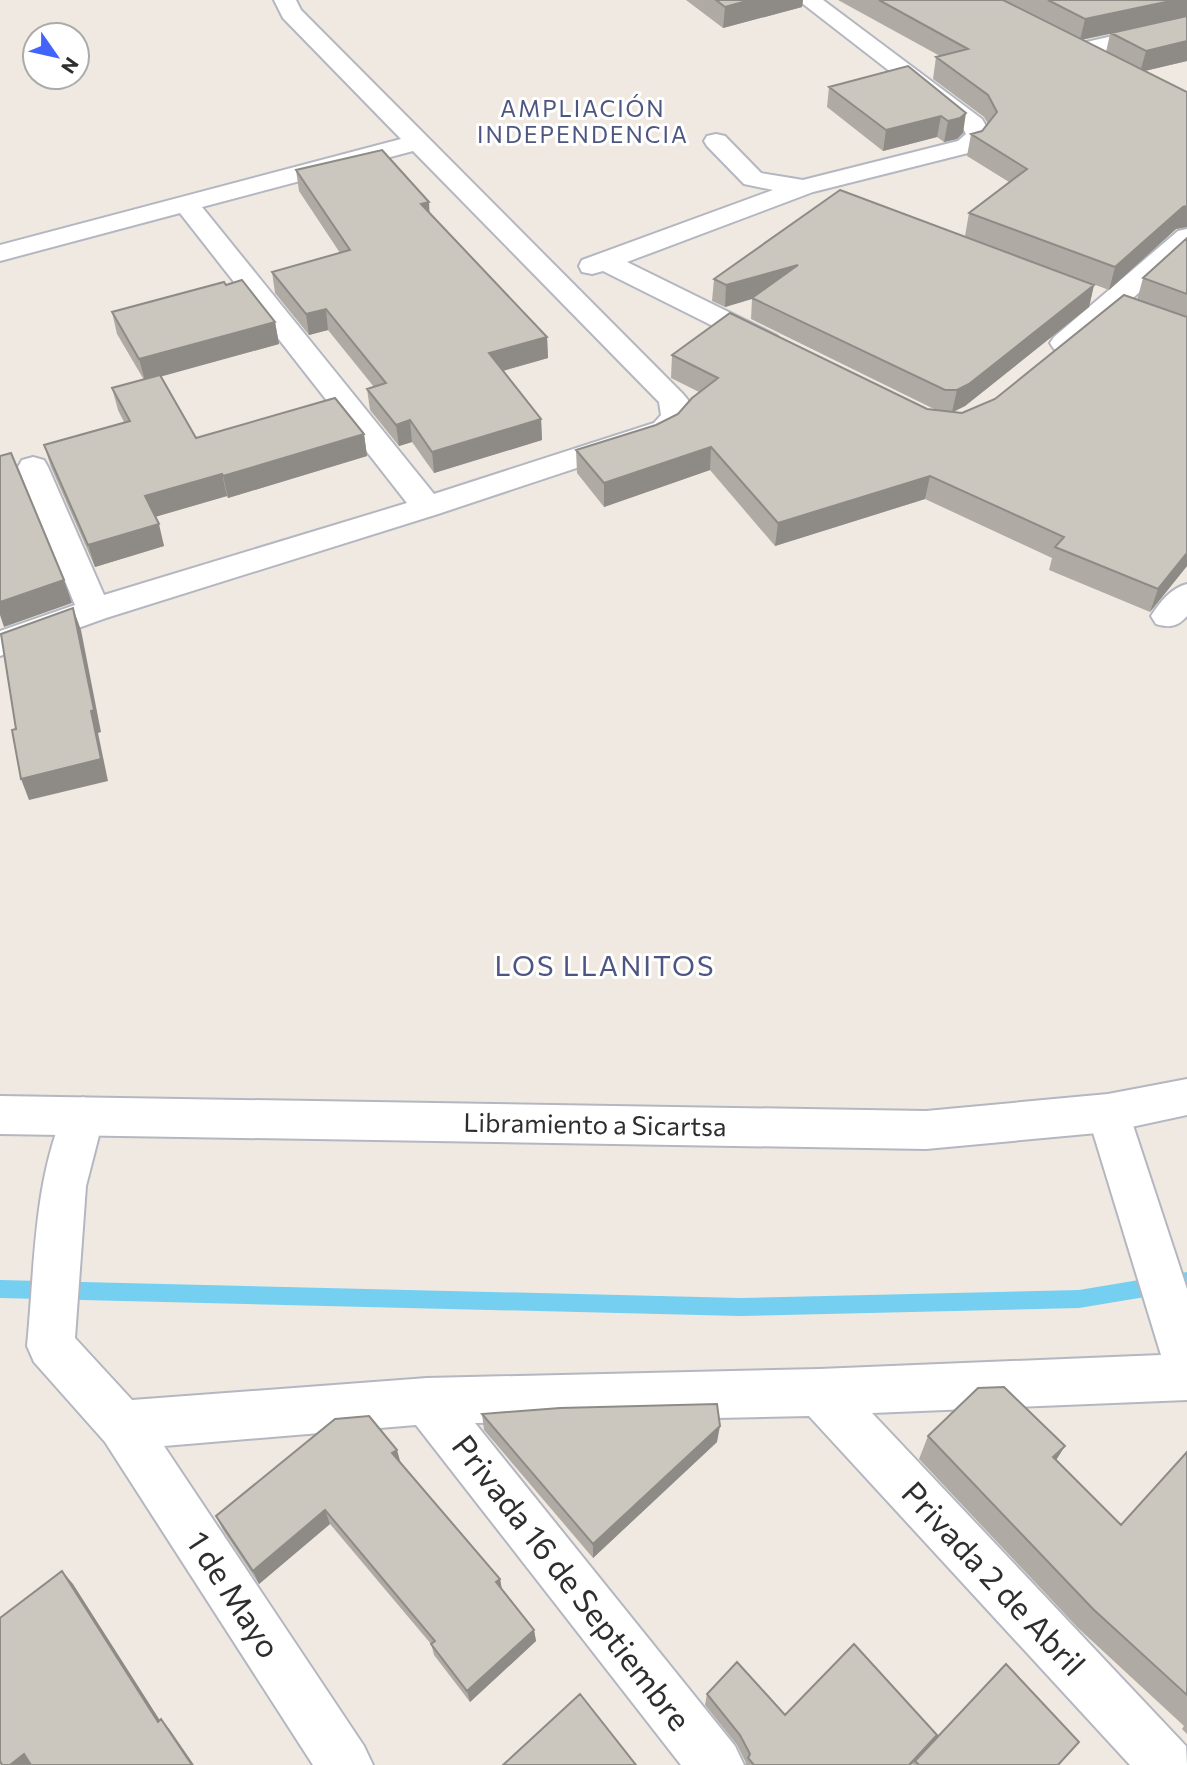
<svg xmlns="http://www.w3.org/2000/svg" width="1187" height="1765" font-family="Commissioner,sans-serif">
<rect width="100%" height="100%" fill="#efe9e1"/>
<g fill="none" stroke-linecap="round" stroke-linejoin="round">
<!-- stream -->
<path fill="#75cff0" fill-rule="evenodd" d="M1187,1272V1290L1079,1308L740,1316L0,1298V1280L740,1298L1079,1290Z"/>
<defs>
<path id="minor" d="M274,0H296L301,10L683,394L688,400L691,416L676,435L438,514L106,618L0,656V631L75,605L18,467L22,460L33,457L44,460L48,467L104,595L407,503L180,213L0,261V245L401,139L283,18ZM413,151L659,402L661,415L654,423L434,494L202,207Z
M798,0H823L982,119L991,135L976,151L813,192L627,262L777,336L781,342L777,348L767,351L757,348L603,271L592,274L582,272L579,266L582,260L773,190L744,184L707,146L704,141L707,136L716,134L725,136L761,173L803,180L958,141L966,134L963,128Z
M1187,19V33L1077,58L1069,56L1066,51L1069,46Z
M1187,229V251L1074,349L1064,352L1054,349L1050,343L1054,337L1178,231Z
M1187,584V616C1177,627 1170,628 1156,624L1151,616C1160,602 1171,588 1187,584Z
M1108,1094L1123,1100L1129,1113L1187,1289V1400L872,1413L1186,1746L1187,1765H1130L809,1416L475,1423L735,1746L744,1765H681L416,1425L164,1446L364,1746L373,1765H313L105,1442L34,1362L27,1346C35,1266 33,1177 68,1103L83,1097L98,1103L104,1116L86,1186L75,1338L132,1400L427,1378L819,1369L1161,1355L1087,1113L1093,1100Z"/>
<path id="secondary" d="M1187,1079V1115L1108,1132L926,1149L0,1134V1096L926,1111L1108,1094Z"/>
</defs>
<!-- minor casing -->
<use href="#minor" stroke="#b4b7c1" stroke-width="4"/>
<!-- secondary casing -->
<use href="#secondary" stroke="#b4b7c1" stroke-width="4"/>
<!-- minor -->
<use href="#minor" fill="#fff" fill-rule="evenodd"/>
<!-- secondary -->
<use href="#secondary" fill="#fff" fill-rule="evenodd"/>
</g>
<!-- wall -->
<path fill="#afaba4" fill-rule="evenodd" d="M686,0H803L802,7L723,28Z
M838,0H1187V61L1145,71L1187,92V227L1176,229L1109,290L965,236L969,213L1009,182L967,156L971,134L982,131L988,124L984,117L933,79L936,57L940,56ZM1110,34L1106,52L1082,40Z
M908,66L963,133L957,139L944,142L937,137L883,151L827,107L829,87Z
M296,170L430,213L547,337L548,358L503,371L541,419L542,440L434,473L412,442L399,446L370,410L367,389L374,387L328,330L309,335L275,293L272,272L340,253L299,191Z
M1187,238V566L1150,612L1049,570L1052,558L925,499L775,546L710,470L604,507L577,473L576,450L656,425L678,414L699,392L671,378L672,355L927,409L936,410L751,319L752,299L725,307L712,301L714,279L1094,285L1089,307L965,406L954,412L962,413L995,399L1137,300L1143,278Z
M226,285L275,322L279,344L161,376L196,438L364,434L367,456L228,498L227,496L155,517L164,546L95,567L51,467L44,445L124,422L118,410L112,388L144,380L117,334L112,312Z
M482,1414L717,1442L593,1558L484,1430Z
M928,1436L1065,1446L1056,1460L1121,1525L1187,1452V1734L1182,1729L1184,1726L1078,1628L919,1459Z
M400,1463L500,1579L502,1589L534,1630L536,1641L470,1702L434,1655L431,1644L330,1524L259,1584L223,1530L216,1516Z
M707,1694L785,1715L930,1745L1058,1765H912L914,1762L911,1765H745L746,1763L737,1745L705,1705Z"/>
<!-- shaded-wall -->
<path fill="#8e8b86" d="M750,0H803L802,7L723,28L725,7Z
M1175,0H1187V17L1080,40L1085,19Z
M1187,41V61L1140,72L1146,51Z
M966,113L963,133L957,139L944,142L948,121Z
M941,116L937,137L883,151L886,130Z
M429,202L430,222L421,204Z
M1187,206V227L1176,229L1109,290L1115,267L1183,207Z
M798,265L795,286L725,307L726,285Z
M1094,285L1089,307L965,406L952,412L957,390Z
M326,309L328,330L309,335L306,314Z
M275,322L279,344L145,381L139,359Z
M547,337L548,358L491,374L489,353Z
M541,419L542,440L434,473L432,452Z
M410,420L412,442L399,446L396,425Z
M364,434L367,456L228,498L223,476Z
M711,447L710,470L604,507V483Z
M222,474L227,496L151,518L145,496Z
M930,476L925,499L775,546L778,523Z
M159,524L164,546L95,567L88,545Z
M1187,553V566L1150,612L1158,589Z
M64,580L72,603L4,627L0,615V602Z
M73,608L81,630L101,732L98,733L108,781L29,800L21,779L91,711Z
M720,1426L717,1442L593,1558V1544Z
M1065,1446L1051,1468L1053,1457Z
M397,1450L401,1464L392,1453Z
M325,1510L330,1524L259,1584L253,1571Z
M62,1571L73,1584L168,1733L158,1722Z
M500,1579L502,1591L496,1582Z
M534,1630L536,1641L470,1702L467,1691Z
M161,1719L170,1730L194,1765H192Z
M937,1735L930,1746L911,1765H909Z
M24,1754L35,1765H10Z"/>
<!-- building -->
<path fill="#cbc7bf" stroke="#8e8b86" stroke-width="2" d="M716,0H750L725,7Z
M879,0H1003L1187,92V206L1183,207L1115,267L969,213L1027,169L971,134L982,131L997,112L988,95L936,57L968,49Z
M1048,0H1175L1085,19Z
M1187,16V41L1146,51L1111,33Z
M908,66L966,113L960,118L948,121L941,116L886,130L829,87Z
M382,150L429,202L421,204L547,337L489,353L541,419L432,452L410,420L396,425L367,389L386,383L326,309L306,314L272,272L350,250L296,170Z
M840,190L1094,285L969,384L957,390H945L752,298L798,265L726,285L714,279Z
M1187,238V294L1143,278Z
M242,280L275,322L139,359L112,312L224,282L226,285Z
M1124,295L1187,317V553L1158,589L1055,547L1064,537L930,476L778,523L711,447L604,483L576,450L656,425L678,414L692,398L718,378L672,355L730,313L927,409L962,413L995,399Z
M160,375L196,438L335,398L364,434L223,476L222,474L145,496L159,524L88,545L44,445L130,421L112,388Z
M11,453L64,580L0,602V456Z
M73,608L94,710L91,711L101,759L21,779L12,730L16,729L1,634Z
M1004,1387L1065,1446L1053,1457L1121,1525L1187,1452V1695L1093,1609L928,1436L978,1388Z
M717,1404L720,1426L593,1544L482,1414L560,1408Z
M369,1416L397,1450L392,1453L500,1579L496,1582L534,1630L467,1691L431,1644L435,1641L325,1510L253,1571L216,1516L335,1419Z
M62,1571L158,1722L161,1719L192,1765H31L24,1754L10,1765H2L0,1761V1618Z
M854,1644L937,1735L909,1765H754L748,1758L750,1754L740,1735L707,1694L737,1662L785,1715Z
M1006,1664L1079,1742L1058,1765H919L915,1761Z
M580,1694L636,1765H503Z"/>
<g text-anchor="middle" stroke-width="6" stroke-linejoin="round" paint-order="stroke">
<!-- far-neighbourhood labels -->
<g font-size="23" letter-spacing="2" fill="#4d5680" stroke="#fff">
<text x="583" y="117">AMPLIACIÓN<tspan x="583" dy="26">INDEPENDENCIA</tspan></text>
</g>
<!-- street labels -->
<g font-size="26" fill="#2e2e2e" stroke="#fff">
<text transform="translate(595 1125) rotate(1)" y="9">Libramiento a Sicartsa</text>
</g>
<!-- neighbourhood labels -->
<g font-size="28" letter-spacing="2" fill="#4d5680" stroke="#fff">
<text x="605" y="976">LOS LLANITOS</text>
</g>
<!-- near-street labels -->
<g font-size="32" fill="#2e2e2e" stroke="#fff">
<text transform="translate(993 1579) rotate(47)" y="11">Privada 2 de Abril</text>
<text transform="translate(571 1583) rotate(52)" y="11">Privada 16 de Septiembre</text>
<text transform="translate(233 1595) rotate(57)" y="11">1 de Mayo</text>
</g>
</g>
<!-- north arrow -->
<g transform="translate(56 56) rotate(124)"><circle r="33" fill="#ffffff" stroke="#ababab" stroke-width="2"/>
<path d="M0-5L12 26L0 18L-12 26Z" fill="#4264fb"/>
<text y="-10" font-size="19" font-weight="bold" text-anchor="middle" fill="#2e2e2e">N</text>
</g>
</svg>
